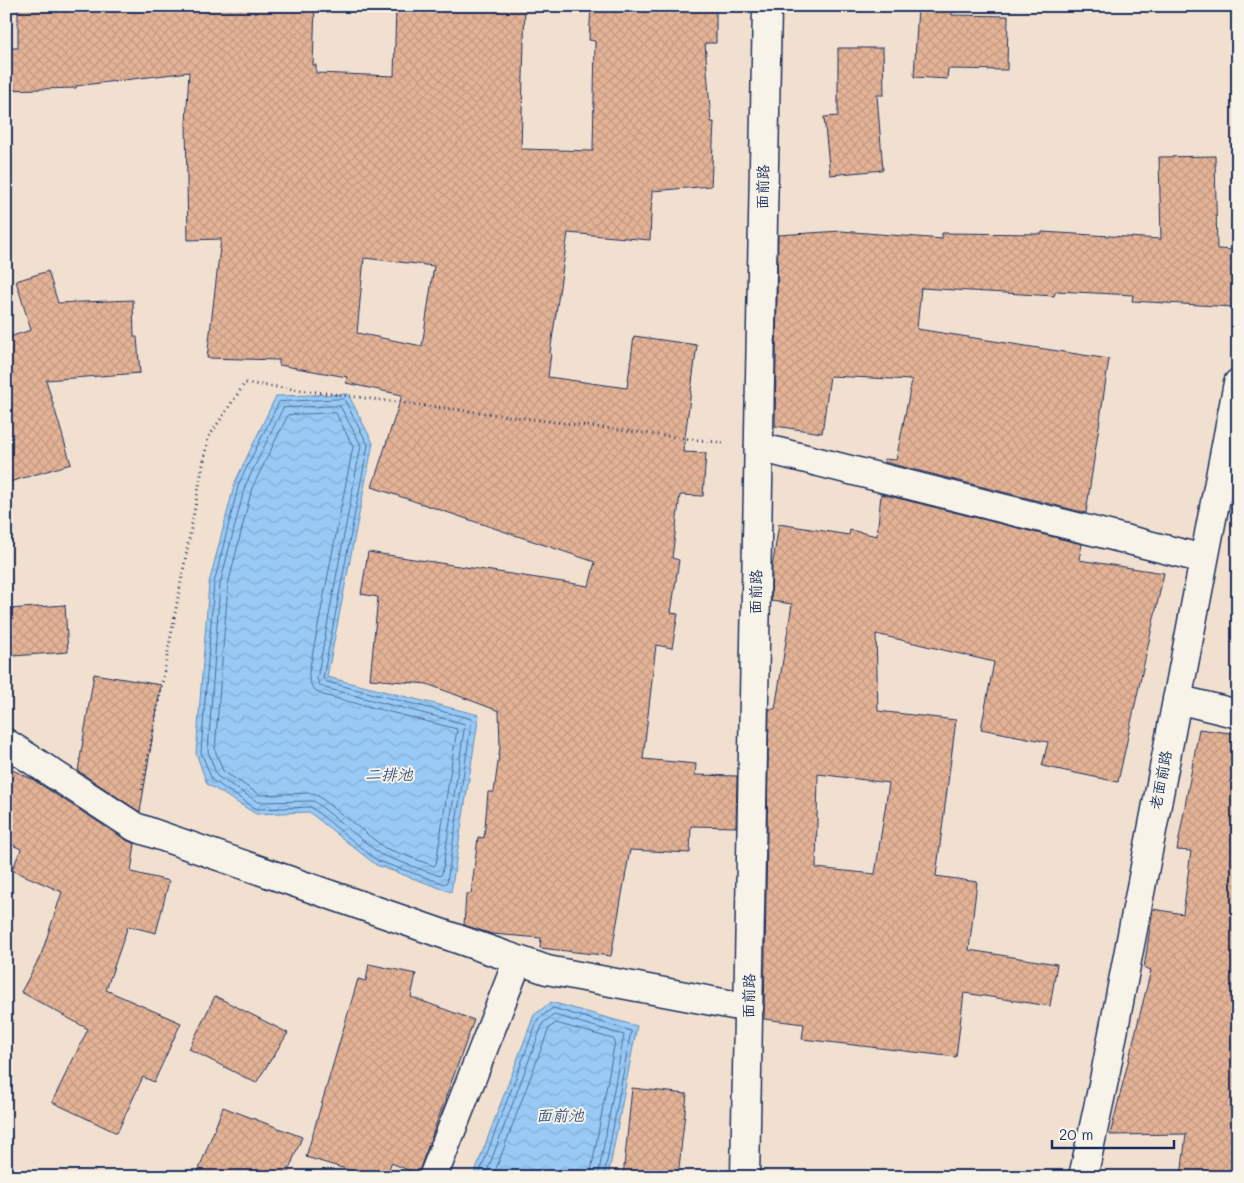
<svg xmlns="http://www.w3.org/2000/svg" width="1244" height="1183" font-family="Mali,'LXGW WenKai TC',sans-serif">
<defs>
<pattern id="water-waves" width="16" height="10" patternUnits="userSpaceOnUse" patternTransform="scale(1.25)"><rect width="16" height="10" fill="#98caf5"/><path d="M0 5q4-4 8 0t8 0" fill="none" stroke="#82aed4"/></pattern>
<pattern id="building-cross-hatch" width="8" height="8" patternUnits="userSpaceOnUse" patternTransform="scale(1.25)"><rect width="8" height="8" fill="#e4b396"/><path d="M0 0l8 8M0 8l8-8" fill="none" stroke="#c39a84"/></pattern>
</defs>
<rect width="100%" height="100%" fill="#f1e0cf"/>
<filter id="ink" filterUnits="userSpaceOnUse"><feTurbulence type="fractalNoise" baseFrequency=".02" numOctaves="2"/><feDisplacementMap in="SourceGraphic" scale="10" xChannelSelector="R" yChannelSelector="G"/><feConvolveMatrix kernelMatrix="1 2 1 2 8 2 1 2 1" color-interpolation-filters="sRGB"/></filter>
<g filter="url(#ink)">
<!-- water -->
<path fill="url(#water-waves)" stroke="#668cb9" d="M348,394L373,443L327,677L479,715L451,892L376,865L309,812L256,814L207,784L196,753L209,583L235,482L276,396Z
M551,1002L637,1026L608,1177H473L534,1015Z"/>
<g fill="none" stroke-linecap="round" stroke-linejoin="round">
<!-- shore -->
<path stroke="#4d6d9a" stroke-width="1" d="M344,399L368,445L323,678L327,682L472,719L447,882L445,884L378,861L311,807L257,809L212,780L201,752L214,583L239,483L279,402Z
M340,406L361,445L317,679L320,685L325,688L465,724L442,874L440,876L381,855L314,801L258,802L217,776L208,751L220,584L245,486L283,408Z
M336,413L353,447L309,672C308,683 313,691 323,695L457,729L436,864L434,866L385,848L317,795L309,793L260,795L223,771L215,750L228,585L252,488L288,415Z
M478,1177L538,1019L553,1008L631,1031L604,1177
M485,1177L543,1023L554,1015L624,1035L598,1177
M493,1177L549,1028L556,1023L613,1039L615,1041L590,1177"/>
</g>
<!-- building -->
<path fill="url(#building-cross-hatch)" stroke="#1b2f5e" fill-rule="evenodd" d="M18,6H315L313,65H316V73L394,76L396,6H525L521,149L593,151L595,41L589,40L591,6H716V43H705L711,122H714L711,186L652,191L650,240L568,233L550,353H551L548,377L627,388L634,336L697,345L683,452L706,453L703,496L680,495L672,558L679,560L671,613L678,614L672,648L656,645L643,759L696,764L695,775L737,776L736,827L691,826L690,853L630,850L611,956L540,948L541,938L492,934L464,925L466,894H471L478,837L484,838L488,792H494L500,747L499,711L427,684L370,679L378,597L361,594L368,552L589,586L595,562L372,487L402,395L346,383L347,377L279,365V360L207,358L221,239L188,240L186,123L189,72L76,86V88L6,90V48H18ZM364,258L434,266L422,346L357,333Z
M918,6H952V15L1008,16L1007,70L948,69L947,79L914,77Z
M838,48H883L884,95H877L883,170L830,175L824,117L838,116Z
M1215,156L1217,249L1237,250L1233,307L1132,301L1133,295L1056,291L1054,296L921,288L917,329L1109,359L1086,513L884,462V459L896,460L912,380L830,376L822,433L775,426L778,235L841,231L942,239V233L1042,234V232L1161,239L1159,157Z
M48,271L58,303L133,300L134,337H137L140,373L46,380L71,464L6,483V338L31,330L16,281Z
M881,494L1082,544L1079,560L1164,573L1118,782L1042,766L1048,742L981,729L994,662L876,634L878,711L956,720L936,876L977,882L969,950L1057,964L1050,1006L964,993L956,1057L802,1039L804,1024L764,1019L769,709H775L792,604L771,601L772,568L779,524L849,535L850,530L877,536ZM818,774L889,783L875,874L816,868Z
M65,605L68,652L13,656L9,609Z
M94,674L161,685L140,812L78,771Z
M1199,729L1238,734V1177H1181L1186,1134L1110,1135L1151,970L1144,968L1153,909L1183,914L1191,851L1177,850Z
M6,767L32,779L126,840L135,844L131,872L169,881L156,933L128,926L106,990L181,1023L154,1082L143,1077L117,1133L52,1102L88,1029L21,992L41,955L62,892L12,870L21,849L6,842Z
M369,964L416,974L411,997L474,1020L418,1174L391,1163L387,1177H372L306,1157L358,979L366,981Z
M215,996L288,1033L256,1083L189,1049Z
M632,1088L687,1094L678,1177H623Z
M223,1107L302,1137L286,1177H196Z"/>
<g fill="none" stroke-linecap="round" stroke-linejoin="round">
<defs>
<path id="minor" d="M759,447L1204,559
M1177,699L1238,714
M6,743L135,827L547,970L749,1008
M433,1177L518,960
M1083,1177L1104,1080L1238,383"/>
<path id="tertiary" d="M745,1177L767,6"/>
</defs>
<!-- minor casing -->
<use href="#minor" stroke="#1b2f5e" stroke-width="31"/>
<!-- tertiary casing -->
<use href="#tertiary" stroke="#1b2f5e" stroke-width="31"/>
<!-- path -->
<path stroke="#1b2f5e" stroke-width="3" stroke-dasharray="1 4" stroke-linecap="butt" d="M142,790L208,438L245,383L723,443"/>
<!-- minor -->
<use href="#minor" stroke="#f7f3e8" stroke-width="28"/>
<!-- tertiary -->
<use href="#tertiary" stroke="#f7f3e8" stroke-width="28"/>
</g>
</g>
<g text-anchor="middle" stroke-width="4" stroke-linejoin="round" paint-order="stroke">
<!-- street labels -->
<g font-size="15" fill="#1b2f5e" stroke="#f7f3e8">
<text transform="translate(763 187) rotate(-89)" y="5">面前路</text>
<text transform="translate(756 592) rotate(-89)" y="5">面前路</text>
<text transform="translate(1161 780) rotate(-79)" y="5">老面前路</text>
<text transform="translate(749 996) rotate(-89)" y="5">面前路</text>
</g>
<!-- water labels -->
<g font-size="16" font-style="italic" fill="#3a5684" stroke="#f7f3e8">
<text x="389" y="780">二排池</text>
<text x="560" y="1121">面前池</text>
</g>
</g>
<!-- margin -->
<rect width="1244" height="1183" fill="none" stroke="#f7f3e8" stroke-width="25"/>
<rect x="12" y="12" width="1219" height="1158" fill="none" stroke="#1b2f5e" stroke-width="2" filter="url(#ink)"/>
<!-- scale -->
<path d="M1052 1140v8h122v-8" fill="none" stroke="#1b2f5e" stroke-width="2.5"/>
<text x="1059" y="1140" font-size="15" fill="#1b2f5e" stroke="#f7f3e8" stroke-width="4" paint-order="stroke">20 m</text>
</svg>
